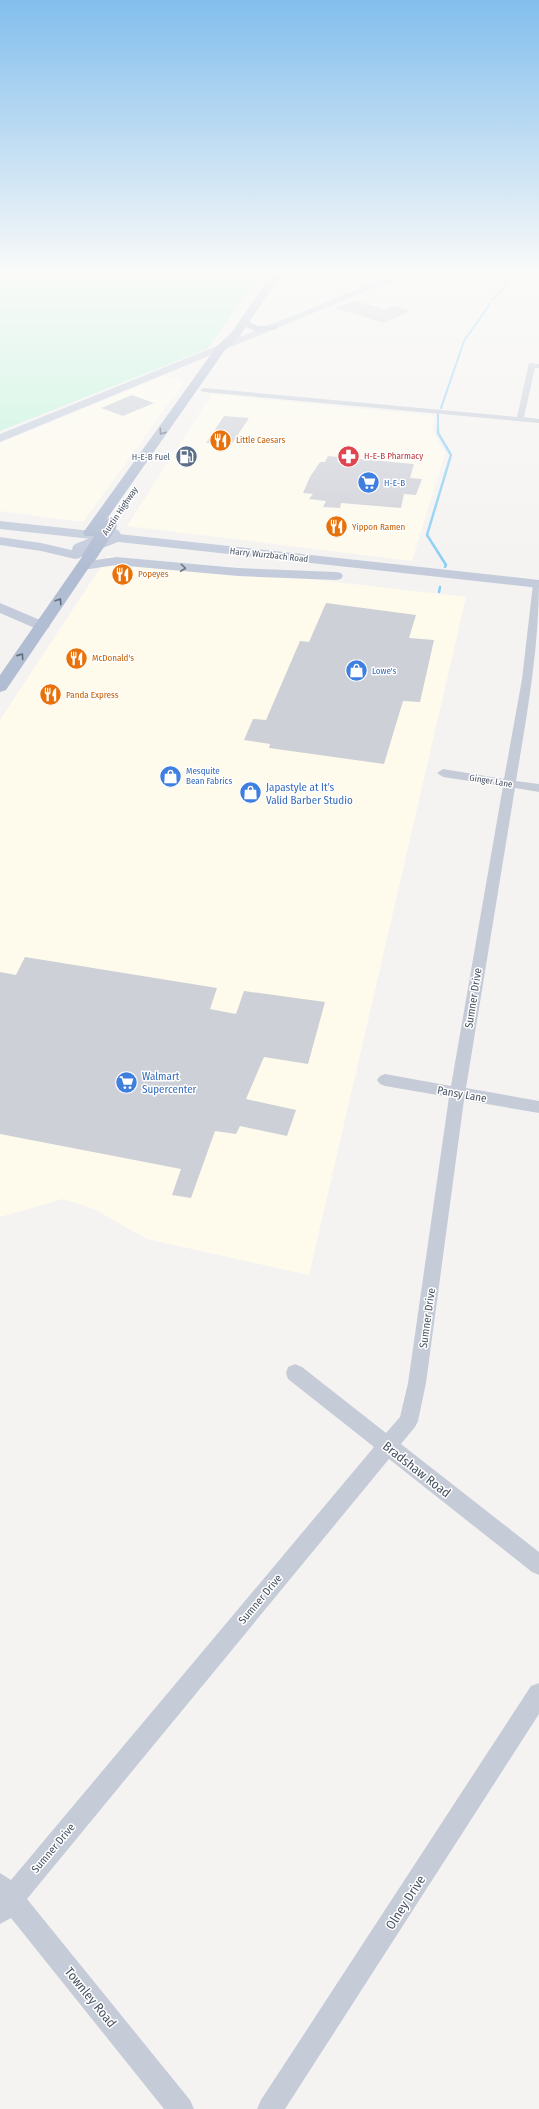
<svg xmlns="http://www.w3.org/2000/svg" width="539" height="2109" font-family="'Fira Sans Condensed',sans-serif">
<rect width="100%" height="100%" fill="#f5f3f2"/>
<!-- commercial -->
<path fill="#fefbed" d="M164,376L184,382L83,522L0,511V443Z
M212,394L435,416L432,430L445,453L412,561L127,526Z
M108,556L466,597L309,1275L147,1239L94,1209L63,1199L0,1217V720Z"/>
<!-- green -->
<path fill="#bff4db" d="M0,272H263L207,349L0,431Z"/>
<g fill="none" stroke-linecap="round" stroke-linejoin="round">
<!-- stream-far1 -->
<path stroke="#89cef4" stroke-width="2" d="M493,300L512,277L522,272
M441,408L464,341L490,304
M438,414V428"/>
<!-- stream -->
<path stroke="#89cef4" stroke-width="2.5" d="M438,427V433L451,455L427,535L446,565L445,567
M439,592L440,587"/>
</g>
<!-- building -->
<path fill="#ced0d8" d="M354,301L385,309L393,306L411,311L384,323L335,308Z
M132,395L154,403L123,416L101,408Z
M224,416L249,418L231,445L206,443Z
M328,456L414,464L410,478L422,479L416,495L404,494L401,508L341,503L340,508L323,507L326,501L309,499L313,494L303,493L310,477L320,462H325Z
M326,603L416,615L409,638L434,640L420,702L403,701L384,764L269,748L270,744L244,740L253,719L266,720L300,641L309,642Z
M25,957L217,988L210,1009L236,1014L244,991L325,1002L308,1064L264,1057L246,1099L296,1110L287,1136L240,1126L236,1134L215,1131L191,1198L172,1195L181,1169L0,1134V972L16,975Z"/>
<g fill="none" stroke-linecap="round" stroke-linejoin="round">
<!-- minor -->
<path fill="#c5ccd8" fill-rule="evenodd" d="M529,363L539,364V368H535L524,417L539,419V423L204,392L200,390L204,388L517,417Z
M539,581C539,649 527,714 516,781L539,784V792L515,788L466,1088L539,1101V1113L464,1100L426,1383L418,1421L415,1427L401,1444L539,1552V1575L532,1572L389,1459L27,1899L190,2100L194,2109H164L11,1918L0,1924V1873L11,1880L374,1447L288,1379L286,1373L288,1367L295,1364L302,1367L386,1433L400,1417L408,1383L449,1097L385,1086L380,1084L377,1080L380,1076L385,1074L451,1086L503,786L443,777L437,773L443,769L504,779L522,679L533,584Z
M539,1683V1714L285,2109H257L261,2100L531,1686Z"/>
<!-- secondary -->
<path fill="#c4ccdc" fill-rule="evenodd" d="M400,272H413L0,442V434Z
M0,521L539,580V588L0,529Z
M0,537L41,543L80,552L82,555L80,558L75,559L41,551L0,545Z
M116,557L238,568L336,572L341,573L343,576L341,579L336,580L238,576L116,565L83,570L78,569L76,566L78,563L83,562Z
M0,603L47,623L50,626L47,629H37L0,613Z"/>
<!-- primary -->
<path fill="#b1bdd3" fill-rule="evenodd" d="M273,272H283L249,322L259,326L277,325L278,327L277,329L258,332L246,327L240,336L225,350L95,536H85L83,533L85,530L217,346L232,332Z
M89,553L94,554L96,557L6,690L0,692V675L84,554Z"/>
<!-- secondary-bridge -->
<path stroke="#c4ccdc" stroke-width="14" d="M79,550L114,536"/>
<!-- primary-bridge -->
<path stroke="#b1bdd3" stroke-width="14" d="M89,557L110,525"/>
</g>
<!-- one-way arrows -->
<defs><path id="oneway-chevron" d="M-2-3.5L2.5 0L-2 3.5" fill="none" stroke-width="1.6" stroke-linecap="round" stroke-linejoin="round"/></defs>
<g stroke="#626d7e">
<use href="#oneway-chevron" transform="translate(162 432) rotate(125)"/>
<use href="#oneway-chevron" transform="translate(59 601) rotate(-56)"/>
<use href="#oneway-chevron" transform="translate(21 656) rotate(-55)"/>
</g>
<use stroke="#6d7787" href="#oneway-chevron" transform="translate(183 568) rotate(6)"/>
<!-- sky -->
<linearGradient id="sky" x2="0" y2="1"><stop stop-color="#82beed"/><stop offset="0.48" stop-color="#fafaf9"/><stop offset="1" stop-color="#fafaf9" stop-opacity="0"/></linearGradient>
<rect width="539" height="567" fill="url(#sky)"/>
<!-- icons -->
<defs>
<symbol id="restaurant-disc" viewBox="-11 -11 22 22"><circle r="9.5" fill="#e8710a" stroke="#fff"/><path d="M-5-6h1v4h1v-4h1v4h1v-4h1v5L-1.5 .5V6h-2V.5L-5-1ZM5-6V6H3V1.5H1.5Q1.5-4 5-6Z" fill="#fff"/></symbol>
<symbol id="pharmacy-disc" viewBox="-11 -11 22 22"><circle r="9.5" fill="#e0444e" stroke="#fff"/><path d="M-2-6h4v4h4v4h-4v4h-4v-4h-4v-4h4Z" fill="#fff"/></symbol>
<symbol id="fuel-disc" viewBox="-11 -11 22 22"><circle r="9.5" fill="#5c6f8a" stroke="#fff"/><path d="M-5.5-6h7V0h2V4h1.3V-2.5L3-4.5l.8-.8L6-3V5H2.5V1h-1V6h-7ZM-4.2-4.7v3.2H.2V-4.7Z" fill="#fff"/></symbol>
<symbol id="supermarket-disc" viewBox="-11 -11 22 22"><circle r="9.5" fill="#3f7fe0" stroke="#fff"/><path d="M-6-5.5h2.5l.6 2H6L4.5 2H-2.5L-4.4-4H-6ZM-1.5 3.2a1.3 1.3 0 1 0 .1 0ZM3 3.2a1.3 1.3 0 1 0 .1 0Z" fill="#fff"/></symbol>
<symbol id="shop-disc" viewBox="-11 -11 22 22"><circle r="9.5" fill="#3f7fe0" stroke="#fff"/><path d="M-5-2.5h2.3a2.7 3.5 0 0 1 5.4 0H5L5.5 6h-11ZM-1.5-2.5h3a1.5 2.3 0 0 0-3 0Z" fill="#fff"/></symbol>
</defs>
<g fill-rule="evenodd">
<use href="#restaurant-disc" x="208" y="428" width="25" height="25"/>
<use href="#pharmacy-disc" x="336" y="444" width="25" height="25"/>
<use href="#fuel-disc" x="174" y="444" width="25" height="25"/>
<use href="#supermarket-disc" x="356" y="470" width="25" height="25"/>
<use href="#restaurant-disc" x="324" y="514" width="25" height="25"/>
<use href="#restaurant-disc" x="110" y="562" width="25" height="25"/>
<use href="#restaurant-disc" x="64" y="646" width="25" height="25"/>
<use href="#shop-disc" x="344" y="658" width="25" height="25"/>
<use href="#restaurant-disc" x="38" y="682" width="25" height="25"/>
<use href="#shop-disc" x="158" y="764" width="25" height="25"/>
<use href="#shop-disc" x="238" y="780" width="25" height="25"/>
<use href="#supermarket-disc" x="114" y="1070" width="25" height="25"/>
</g>
<g text-anchor="middle" stroke-width="3" stroke-linejoin="round" paint-order="stroke">
<!-- far-food labels -->
<g font-size="9" fill="#c56008" stroke="#fff" text-anchor="start">
<text x="236" y="443">Little Caesars</text>
<text x="352" y="530">Yippon Ramen</text>
<text x="138" y="577">Popeyes</text>
<text x="92" y="661">McDonald's</text>
<text x="66" y="698">Panda Express</text>
</g>
<!-- far-health labels -->
<g font-size="9" fill="#be3a42" stroke="#fff" text-anchor="start">
<text x="364" y="459">H-E-B Pharmacy</text>
</g>
<!-- far-service labels -->
<g font-size="9" fill="#4e5e75" stroke="#fff" text-anchor="end">
<text x="170" y="460">H-E-B Fuel</text>
</g>
<!-- far-shop labels -->
<g font-size="9" fill="#366cbe" stroke="#fff" text-anchor="start">
<text x="384" y="486">H-E-B</text>
<text x="372" y="674">Lowe's</text>
<text x="186" y="774">Mesquite<tspan x="186" dy="10">Bean Fabrics</tspan></text>
</g>
<!-- far-street labels -->
<g font-size="9" fill="#485262" stroke="#fff">
<text transform="translate(120 511) rotate(-56)" y="3">Austin Highway</text>
<text transform="translate(269 555) rotate(6)" y="3">Harry Wurzbach Road</text>
<text transform="translate(491 781) rotate(9)" y="3">Ginger Lane</text>
</g>
<!-- shop labels -->
<g font-size="11" fill="#366cbe" stroke="#fff" text-anchor="start">
<text x="266" y="791">Japastyle at It’s<tspan x="266" dy="13">Valid Barber Studio</tspan></text>
<text x="142" y="1080">Walmart<tspan x="142" dy="13">Supercenter</tspan></text>
</g>
<!-- street labels -->
<g font-size="11" fill="#485262" stroke="#fff">
<text transform="translate(473 998) rotate(-81)" y="4">Sumner Drive</text>
<text transform="translate(462 1094) rotate(10)" y="4">Pansy Lane</text>
<text transform="translate(427 1318) rotate(-82)" y="4">Sumner Drive</text>
<text transform="translate(260 1599) rotate(-50)" y="4">Sumner Drive</text>
<text transform="translate(53 1848) rotate(-50)" y="4">Sumner Drive</text>
</g>
<!-- near-street labels -->
<g font-size="13" fill="#485262" stroke="#fff">
<text transform="translate(417 1469) rotate(38)" y="5">Bradshaw Road</text>
<text transform="translate(405 1902) rotate(-57)" y="5">Olney Drive</text>
<text transform="translate(91 1997) rotate(51)" y="5">Townley Road</text>
</g>
</g>
</svg>
